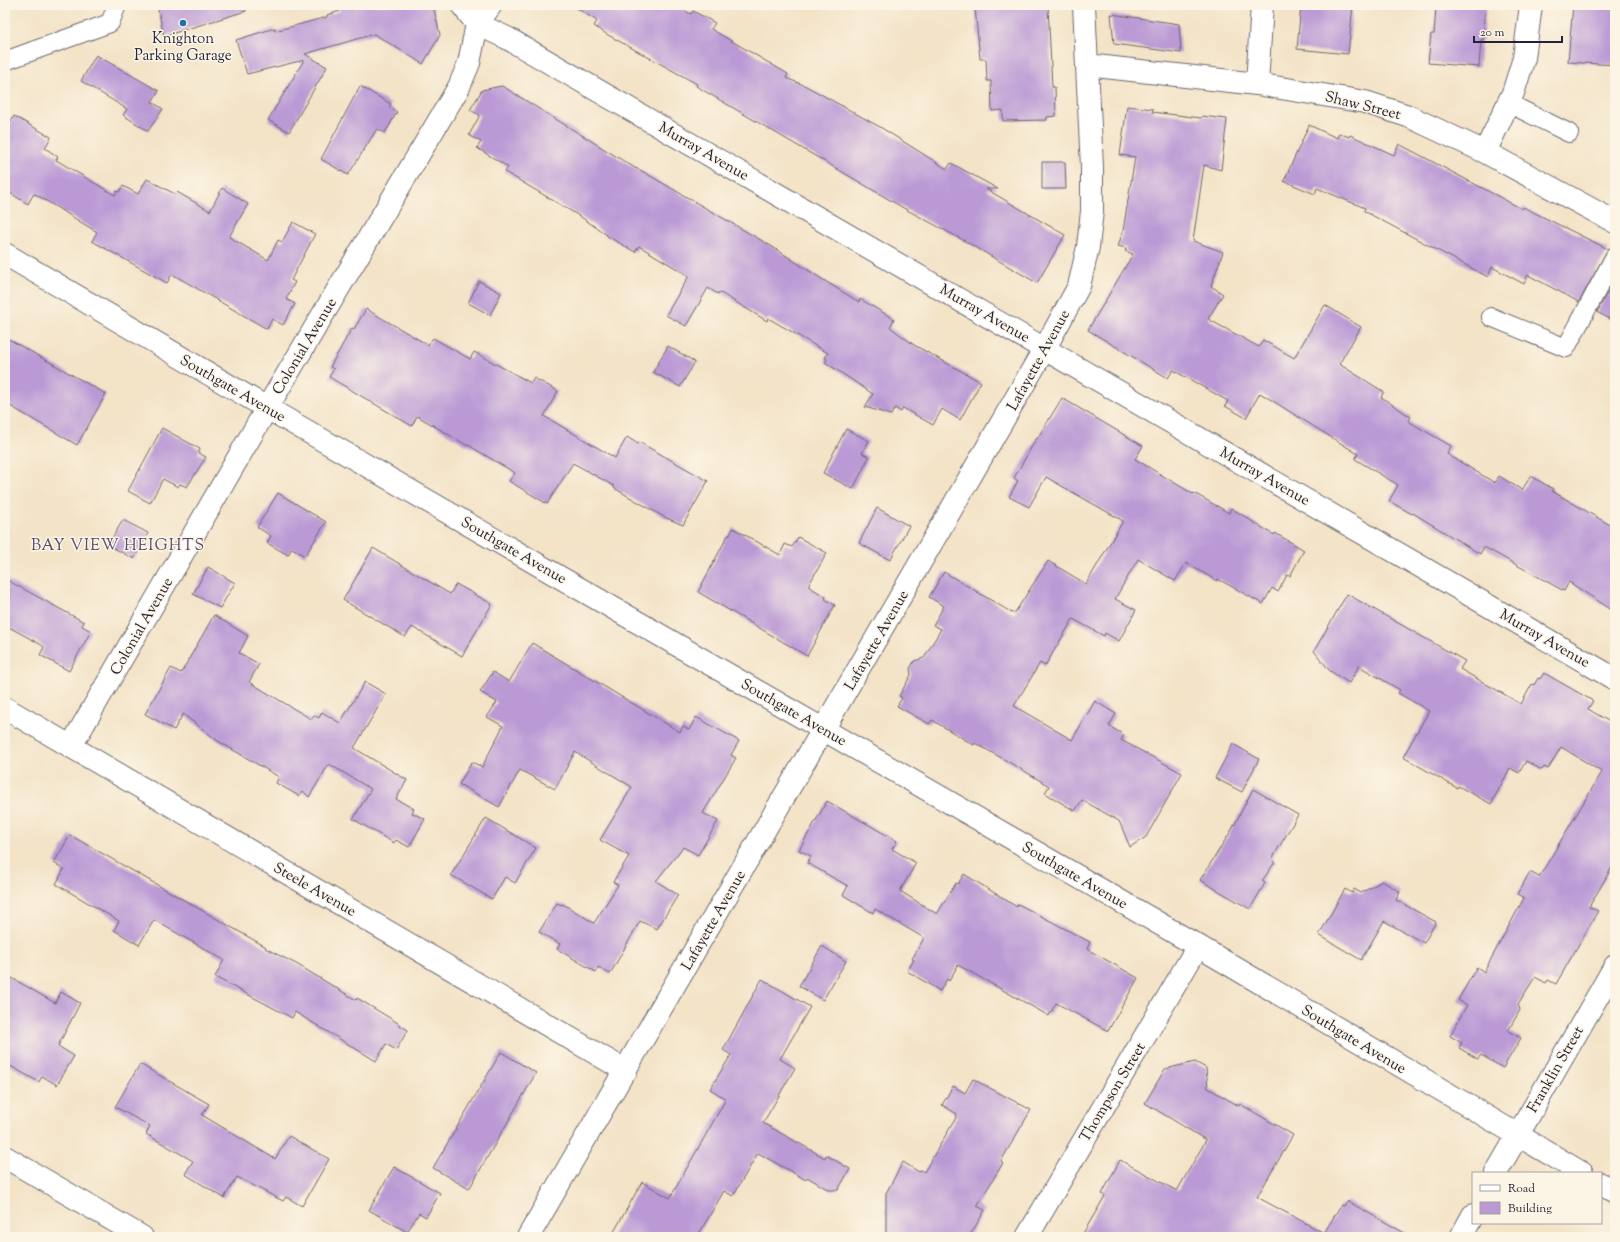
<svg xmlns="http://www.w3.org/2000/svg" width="1620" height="1242" font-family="'Sorts Mill Goudy',serif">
<rect width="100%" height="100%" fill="#fcf5e5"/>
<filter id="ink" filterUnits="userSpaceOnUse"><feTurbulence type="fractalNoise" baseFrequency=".025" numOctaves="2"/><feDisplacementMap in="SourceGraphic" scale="8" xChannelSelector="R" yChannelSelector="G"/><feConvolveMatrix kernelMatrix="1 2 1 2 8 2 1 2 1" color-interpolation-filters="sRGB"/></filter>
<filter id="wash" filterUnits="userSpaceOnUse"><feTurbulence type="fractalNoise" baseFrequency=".012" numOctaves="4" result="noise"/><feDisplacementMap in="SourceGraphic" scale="16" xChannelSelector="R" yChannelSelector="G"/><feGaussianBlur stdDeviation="0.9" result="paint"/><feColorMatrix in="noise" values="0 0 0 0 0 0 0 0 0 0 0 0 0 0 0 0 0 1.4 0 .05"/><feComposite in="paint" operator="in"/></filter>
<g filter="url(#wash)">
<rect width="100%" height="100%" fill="#f3e3c7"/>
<g id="blocks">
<!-- building -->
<path fill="#ba99d5" d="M157,5H246V11L164,36Z
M338,5H433L440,35L423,64L374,34L305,54L327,67L289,132L268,120L304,60L247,74L236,40L275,28V31L327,17V15L340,11Z
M572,5H674L691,14L693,11L715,23L711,29L788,74L786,78L806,86L880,127L947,169L951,163L998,189H986L1065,235L1037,283L963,240L907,210L696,86L697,84L608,35L594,26L597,21Z
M1031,5H1048L1052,87H1055L1056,116L1047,117V120L1003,121V110L992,111L991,81H987L986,59H980L975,8Z
M1301,5H1353L1348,54L1297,49Z
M1439,5H1486L1483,40H1481L1479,67L1428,63L1431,34H1434L1436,7H1438Z
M1573,5H1615V65L1568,62Z
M1111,14L1179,24L1181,53L1114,44Z
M96,55L159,91L152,102L163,109L148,131L123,115L127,109L81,81Z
M360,86L391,104L389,107L397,112L385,133L377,129L348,175L321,159Z
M502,86L635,168L640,170L771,246L825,281L859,302L860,299L894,319L890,327L914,345L981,382L960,420L942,409L933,425L903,408L901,412L895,408L891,415L865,407L873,394L825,362L827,359L825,358L828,353L768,318L767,321L719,292L718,294L708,288L686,326L666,315L689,276L639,246L635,252L607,236V235L581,217L505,172L508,167L477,148L481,142L469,135L480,115L470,110L482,90Z
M1127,106L1153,109L1152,112L1201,118L1202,116L1227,119L1221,170L1204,165L1193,241L1223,252L1211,286L1223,294L1208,319L1259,347L1263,340L1294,358L1325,305L1361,327L1339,364L1384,392L1381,397L1411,417L1408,421L1451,446L1447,454L1495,483L1499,476L1522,490L1531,476L1553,489L1552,491L1615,528V612L1569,582L1564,591L1484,547L1480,554L1413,513L1412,514L1389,501L1398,485L1355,459L1358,454L1260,393L1246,418L1225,406L1228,401L1196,383L1173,370L1168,378L1088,330L1133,254L1125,251L1126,248L1118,246L1123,231L1135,157L1120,155Z
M14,116L51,137L45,148L58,157L56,160L115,195L117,191L119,192L123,186L138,194L147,179L175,194L177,192L210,211L222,188L248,204L229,237L268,260L278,240L282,242L293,222L315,234L291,280L295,282L286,299L295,304L283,325L272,319L267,329L172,274L167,283L92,241L97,232L35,194L33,195L28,204L5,190V131Z
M1309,125L1337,138L1339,133L1349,137L1350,135L1394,155L1399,144L1522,209L1523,207L1608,249L1579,302L1528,275L1524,284L1492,267L1488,277L1364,211L1365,208L1317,188L1315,194L1284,181Z
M1042,162H1065L1066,189H1042Z
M1615,278V322L1597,312Z
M479,281L501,293L490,315L468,303Z
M366,309L428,345L433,338L470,359L474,352L531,383L534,378L558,391L544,416L615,458L627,437L638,444L639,442L708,481L683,525L664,517L614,488V486L573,463L547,504L509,481L515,473L468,445V446L419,417L417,416L412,426L329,377L334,369L330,367L352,328L354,329Z
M5,337L106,394L77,445L5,403Z
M668,346L695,362L680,387L653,372Z
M1062,398L1143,446L1135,459L1193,494L1194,493L1229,513L1231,508L1274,535L1275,533L1304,550L1290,576L1287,575L1278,592L1272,588L1263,604L1218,579L1217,581L1186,563L1175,581L1138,559L1115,599L1136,610L1119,641L1105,633L1104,636L1073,619L1045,666L1040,663L1014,706L1072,740L1095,701L1116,714L1109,726L1124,735L1121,740L1182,773L1146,837L1130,847L1119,821L1082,800L1075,811L1045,793L1049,786L1021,769L975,743L974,745L932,720L929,724L897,706L902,698L899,696L911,675L910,669L914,661L924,658L941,629L933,625L944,606L929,597L944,572L1014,614L1048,561L1086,584L1123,521L1046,477L1029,507L1009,497L1018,481L1014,478L1036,439H1037Z
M162,428L200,449L198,453L206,457L187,487L180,484L178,487L163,479L150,503L128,491Z
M846,429L869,441L862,453L869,457L853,489L823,473Z
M278,493L326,522L305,556L292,548L288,555L267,543L271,536L257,527Z
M877,508L909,526L890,560L859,543Z
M123,520L148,533L134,559L108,545Z
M733,528L780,555L785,544L792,547L798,537L827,553L808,586L826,597L825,599L835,605L807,656L698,592L728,535L729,536Z
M373,548L450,594L456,584L492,604L462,656L412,627L405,637L343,600Z
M208,567L235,583L220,608L193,594Z
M5,579L84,622L82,626L91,631L69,671L40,655L44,647L40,644L5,625Z
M1347,594L1465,661L1460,669L1521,704L1532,684L1534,685L1538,678L1540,679L1544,673L1593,701L1588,709L1615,725V862L1589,907L1598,911L1556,984L1548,980L1546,983L1535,977L1518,1004L1520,1010L1508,1031L1521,1038L1503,1068L1481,1055L1478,1059L1459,1048L1462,1043L1450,1036L1467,1005L1458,1000L1477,967L1484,972L1524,898L1517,894L1530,872L1539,877L1602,772L1561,747L1548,769L1544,767L1542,770L1526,761L1519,773L1510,768L1491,804L1458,786L1457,788L1403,757L1429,711L1398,693L1400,690L1359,666L1349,683L1330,671L1314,651Z
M214,615L248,636L239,653L259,664L249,682L311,719L314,715L319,718L322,712L340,723L365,682L386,694L354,748L407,780L396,799L414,809L412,813L425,819L409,847L396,840L394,843L353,819L371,789L329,764L309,797L303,791L299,796L276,783L279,777L218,741L183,714L174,730L145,714L171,668L181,673Z
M532,643L680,732L683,726L689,730L696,717L739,741L731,755L736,758L703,813L718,821L698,855L683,847L656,881L678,895L657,929L640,921L610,974L598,967L596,972L557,949L560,944L539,932L557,903L562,905L563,904L594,923L618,885L613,882L629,856L600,840L632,787L575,752L555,789L520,770L499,807L459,784L472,762L482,767L503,726L487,717L497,702L480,692L493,672L509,682Z
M1233,744L1259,759L1242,792L1215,778Z
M1253,789L1298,815L1272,859L1275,862L1262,881L1265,883L1250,909L1200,880L1231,831Z
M827,801L897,841L892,849L916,863L900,891L937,914L956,883L958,884L964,874L1017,907L1018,904L1090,942L1087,949L1138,978L1108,1031L1056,1003L1049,1016L958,965L949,981L947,979L940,991L907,971L914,960L912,959L924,938L875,909L873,913L843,895L848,886L807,863L811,856L799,850Z
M486,818L536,848L515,883L505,877L492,899L451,875Z
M70,835L266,947L265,948L298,965L356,1000L357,998L398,1023V1024L408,1030L396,1050L386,1044L376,1061L295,1012L292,1018L215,977L224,960L154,920L139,945L114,930L119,921L56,884L64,869L54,863Z
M1382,881L1400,892L1396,900L1436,922L1424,943L1384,921L1361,960L1319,935L1345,889L1352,893L1354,889L1361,893Z
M822,946L846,961L823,1000L799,986Z
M5,974L55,1003L61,992L80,1003L58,1046L74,1056L57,1085L42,1076L39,1082L5,1063Z
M762,979L810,1007L780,1059L795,1068L763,1123L825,1158L826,1155L850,1169L838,1190H829L807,1177L806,1180L758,1153L733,1196L724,1191L697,1237H611L642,1182L670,1198L726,1099L710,1089L731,1055L723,1050Z
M501,1052L536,1073L469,1189L433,1168Z
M1195,1062L1206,1068L1208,1088L1239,1106L1240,1104L1293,1135L1257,1197L1324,1233L1341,1205L1344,1206L1347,1201L1412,1237H1081L1105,1196L1102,1194L1120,1160L1177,1191L1206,1140L1145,1103L1165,1069Z
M140,1064L209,1104L202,1115L275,1159L289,1136L329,1159L302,1206L286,1197L283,1201L237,1177L224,1198L185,1174L193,1161L146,1134L150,1126L115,1107Z
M973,1079L1031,1110L1001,1161L1003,1163L977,1206L985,1210L969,1237H886V1193L891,1184L903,1162L919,1172L921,1170L924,1172L957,1116L956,1115L957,1114L942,1105L953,1086L965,1093Z
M394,1167L440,1193L426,1217L419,1213L407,1232L369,1210Z"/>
</g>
</g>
<g filter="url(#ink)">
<use href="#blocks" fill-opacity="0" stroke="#6b666c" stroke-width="1"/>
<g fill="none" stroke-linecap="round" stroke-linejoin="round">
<defs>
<path id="service" d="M5,61L110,23L117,5
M1508,103L1569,133
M1491,317L1566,348L1615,256"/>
<path id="minor" d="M462,5L477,24L507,38L1615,679
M1087,65L1257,84L1365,102L1408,116L1485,152L1615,222
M1257,84L1262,5
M1485,152L1513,93L1524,58L1531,5
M5,254L267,408L1198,946L1582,1173
M5,708L626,1071
M71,746L267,408L459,87L469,63L477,24L491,5
M5,1157L142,1237
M1496,1173L1615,966
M1601,1184L1615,1192
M528,1237L1045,348L1079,286L1088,247L1092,211V167L1084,5
M1027,1237L1198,946
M1461,1237L1473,1215"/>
</defs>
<!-- service casing -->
<use href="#service" stroke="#6b666c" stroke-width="20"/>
<!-- minor casing -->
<use href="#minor" stroke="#6b666c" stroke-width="24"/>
<!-- service -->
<use href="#service" stroke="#fff" stroke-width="18"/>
<!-- minor -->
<use href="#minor" stroke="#fff" stroke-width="22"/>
</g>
</g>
<!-- markers -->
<circle fill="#1f6fb2" stroke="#fcf5e5" stroke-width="1.5" cx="183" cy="23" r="4"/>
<g text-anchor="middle" stroke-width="3" stroke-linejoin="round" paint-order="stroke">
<!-- poi labels -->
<g font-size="15" fill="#22223b" stroke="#fcf5e5">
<text x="183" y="43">Knighton<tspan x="183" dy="17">Parking Garage</tspan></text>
</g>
<!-- street labels -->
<g font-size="15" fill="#22223b" stroke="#fcf5e5">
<text transform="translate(1363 105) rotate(14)" y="5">Shaw Street</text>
<text transform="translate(704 151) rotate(30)" y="5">Murray Avenue</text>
<text transform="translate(985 313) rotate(30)" y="5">Murray Avenue</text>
<text transform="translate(304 346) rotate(-59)" y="5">Colonial Avenue</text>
<text transform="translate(1038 360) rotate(-61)" y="5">Lafayette Avenue</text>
<text transform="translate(233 388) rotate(30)" y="5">Southgate Avenue</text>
<text transform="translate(1265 476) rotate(30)" y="5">Murray Avenue</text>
<text transform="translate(514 550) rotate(30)" y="5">Southgate Avenue</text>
<text transform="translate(141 626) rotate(-60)" y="5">Colonial Avenue</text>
<text transform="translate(1545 638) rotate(30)" y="5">Murray Avenue</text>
<text transform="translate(876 640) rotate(-60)" y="5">Lafayette Avenue</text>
<text transform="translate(794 712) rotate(30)" y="5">Southgate Avenue</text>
<text transform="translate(1075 875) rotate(30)" y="5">Southgate Avenue</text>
<text transform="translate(315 889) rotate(30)" y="5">Steele Avenue</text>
<text transform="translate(713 920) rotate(-60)" y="5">Lafayette Avenue</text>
<text transform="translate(1354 1039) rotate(31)" y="5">Southgate Avenue</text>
<text transform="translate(1555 1069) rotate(-60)" y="5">Franklin Street</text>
<text transform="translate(1112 1092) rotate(-59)" y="5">Thompson Street</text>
</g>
<!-- neighbourhood labels -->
<g font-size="16" letter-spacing="1" fill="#574c71" stroke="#fcf5e5">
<text x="118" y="550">BAY VIEW HEIGHTS</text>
</g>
</g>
<!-- margin -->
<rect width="1620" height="1242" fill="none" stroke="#fcf5e5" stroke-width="20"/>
<!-- legend -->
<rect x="1472" y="1172" width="130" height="52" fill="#fcf5e5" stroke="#a5a1a1"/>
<rect x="1480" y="1185" width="20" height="6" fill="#ffffff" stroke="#a5a1a1"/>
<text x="1508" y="1192" font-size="12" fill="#22223b">Road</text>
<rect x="1480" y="1202" width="20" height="12" fill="#ba99d5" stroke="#a5a1a1"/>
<text x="1508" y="1212" font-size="12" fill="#22223b">Building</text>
<!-- scale -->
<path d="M1474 36v6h88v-6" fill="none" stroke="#22223b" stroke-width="2"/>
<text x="1480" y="36" font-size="12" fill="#22223b" stroke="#fcf5e5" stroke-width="3" paint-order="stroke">20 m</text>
</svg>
